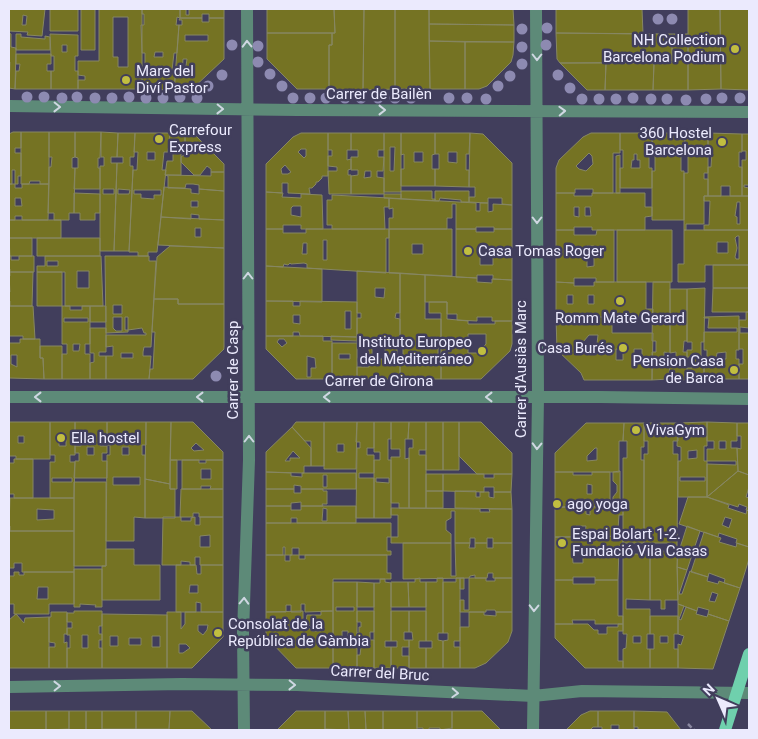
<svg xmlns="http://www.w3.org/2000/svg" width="758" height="739" font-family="Roboto,sans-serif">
<rect width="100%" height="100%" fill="#413e5c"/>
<!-- building -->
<path fill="#757323" stroke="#878762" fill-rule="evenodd" d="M9,9H45L42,36L27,35L28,32L9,31ZM23,15L27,16L26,25H22Z
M50,9H78V31H50Z
M81,9H95V50H81Z
M99,9H142V89H78V80H85V76L78,75V61H99ZM113,17H128V67H118V57H113Z
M142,9H180V18L177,17L176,25H179L177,53H174L172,70L176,71L174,90L142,89V70H145V53H142L141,25H144V14H142ZM155,52H163V57H154Z
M180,9H186V15H189V9H224V18H209V14H202V18H180Z
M267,9H334L335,33H267Z
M334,9H364L363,90L329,89V45H332V33H335Z
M364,9H395V89L363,90Z
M395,9H429L430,89H395Z
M429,9H513L514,25L429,24Z
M556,9H642L643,34L556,33Z
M688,9H720L721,89L688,90Z
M720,9H749V90L721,89Z
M180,18H202V22H209V18H224V59L191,90H174L179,25H182V20H179ZM185,35H208V41H185ZM183,59H187L186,66L191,71L188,74H182Z
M429,24L514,25V42L429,41Z
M9,33L11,34V47L16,48L15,89L9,88L10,62H9Z
M267,33H332V45H329V89H297L267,59Z
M556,33L672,34V62L560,63L557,59Z
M16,34H21V37L45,39V36L50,37V50H16Z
M50,34L78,35V56H75V71H78V89H51V71H54V56H51ZM62,45H67V52H62Z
M672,34H688V90H653L654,63L672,62Z
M429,41L465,42V89H430Z
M465,42H514L513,55L511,62L487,86L479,89H465Z
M16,54H51V64H47V71H51V89H15L16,71H19L20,64H16Z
M560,63H606L605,90H587Z
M606,63H654L653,90H605Z
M13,132H21V148H15V153H21V176H18V184H15V170H12V184H9V134Z
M21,132H49V184H40V181H30L29,184H21Z
M49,132H75V157L72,158V168H75L74,213H69V220H54V213H48L49,167H51L52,157H49Z
M75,132H101L100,158H98V168H100V189H74L75,168H78V158L75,157Z
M101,132L118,133L117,157H111V163H117L114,251H100V166H104V157H101ZM103,189H114V194H103Z
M118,133H135L134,157H130V166H133V170L129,251H114L117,163H123V157H117ZM118,189L130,190L129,194H118Z
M135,133H170L168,152H164L162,170H166L157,252H148V256H138V252H129L133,170H137L138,152H134ZM147,152H155V160H147ZM134,190H161V195H154V199L141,198V194H134Z
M170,133H185V147H181V175H165L167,161H173V152H168Z
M185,133H193L224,164V172H211V169L207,166L200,175H194L181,162V157L191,150L188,147H185Z
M301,133H328V176H322V178L318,182H316V184L312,188H309L310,194L288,193V183H282V193L266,192V164L293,137ZM301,149H306V156L304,158L298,152ZM285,165L291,172L288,174H282L281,169Z
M328,133H351V150H347V160L351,159V169L348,170V175H351V194H329L328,171H337V167L328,166V156H332V150H328Z
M351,133H384V150H378V157H384L383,171H377V177L384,178V194H351V176L358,175V170H351V157H358V150H351ZM365,171H371V177L364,178Z
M384,133H401V192H384ZM390,147H395L394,171H390Z
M401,133H435V154L432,155V169H435V186H401V169H404V154L401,155ZM414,152H423V162H414Z
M435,133H470L469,154H466V170H469V187L435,186V169H439V154H435ZM448,152H457V163L448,162Z
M470,133L483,134L512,163V205L502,204V198H488V203L469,202V197H475V187H469Z
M591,133H620V153H613V193H593V189H575V193H556V168L559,160L583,137ZM589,153L592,156L593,164L586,171L579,169L576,166Z
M620,133H652V150H649V168H652V188H620V168H623V150H620ZM634,154H637V160H640V168H631L632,160H634Z
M652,133H685V153H681V171H684V220H652V171H655V153H652Z
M685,133H708V173H704V179H708V196H704V224H686V230H684V173H688V151H684Z
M708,133L742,134V152H739V167H742V196H730V186H721V196H708V167H711L712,152H708Z
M742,134H749V185H744V187L749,188V196H742V160H746V151H742Z
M620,155V193H616V156Z
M211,172H224V191L199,189V185L193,184H186L185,188H168V176L165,175L211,176Z
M9,184H15V188H22V184H49L48,220H22V216H15V220H9ZM15,198H21L22,206H15Z
M164,187L191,189V193L199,194V189L224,191V220L199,219V215L191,214V219L161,217ZM191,201H198V207H191Z
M401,191H432V199H435V201L401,199Z
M435,191H469V202H461V200L440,198L439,201H435Z
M266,192L283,193L282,197L301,198V194L322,195L323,229H301V225H283V229H266ZM293,206H301V217L291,215V208Z
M74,193L100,194V213H95V220H80V213H74Z
M556,193H574V196H592V193H645V207H652V216L645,217V230H592V227H574V230H556ZM574,207H579V217L574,216ZM585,207H590L591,216H585Z
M384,194H401V199L384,198Z
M332,195L389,198V207H384L385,229H332V225H327V200H332Z
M704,196H749V230H704V225H709L710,201H704ZM737,202H740V224H737V217L735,216Z
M389,198L476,203V211H480V203H488V212L493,211V204L512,205V229H494V227H476V229H456V204H452V218H447V229H389V218H393V208L389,209Z
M161,217L224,220V248L158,245ZM195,228H201V237H195Z
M9,220H61V238H9Z
M266,229H283V233H306V229H389V238H386V273L307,268V264L304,263L291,264L290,263L288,265L284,264L283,267L266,266ZM323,240H327V260H323ZM303,243H307V254H302Z
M389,229H452V276L389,273ZM412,244H423V254H412Z
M456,229H476V232H494V229H512V280L493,279V275H477V278L456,277ZM480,247H493V265H480Z
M556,230H574V235H596L597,230H614V282H596V278H574V283L556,282ZM587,246H594V266L587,267Z
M617,230H672V282H617Z
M684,230H749V265H705V282H678V264H684ZM737,236H739V259H736L735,257L737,248L735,238ZM717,242H728V253H717Z
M9,238H32V256H10Z
M37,238H100V256H37Z
M170,246L224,248V304H178V299H154L157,257Z
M9,256H11V260H19V256H34V272H10V269H9Z
M45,256H101L103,306H65V272H37V266H45ZM47,261H58V266H47ZM77,271H89V288H77Z
M105,256H149V261H156L151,347H144L143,352V356H151L149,379H106V356H113V346L106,347V335H146V333H144L142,328L128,330V332L106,333ZM113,305H122V314H113ZM113,317H122V331H116L113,328ZM125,317H128V330H125ZM121,353H133V358H121Z
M713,265H749V288H713Z
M266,266L322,269V302L266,301Z
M357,271L400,273V313H396L395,318L400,319V344H397V360H400V379H357V367H369V344H357V318H361V313H357ZM375,288H385L384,298L375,297ZM372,344H385V359H372Z
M10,272H33L32,306H10V301H9V292H10L9,276H10Z
M37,272H62V306H37Z
M400,273L425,275V319H441V344H438V360H441V379H400V360H403V344H400Z
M425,275L477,278V282L492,283V279L512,280V321H492V317H477V321L457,320V314H447V302H425Z
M556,282L574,283V286H594V282H646V309H653V317H594V314H574L573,317H556ZM567,295H573V304H567ZM588,295H594V304H588Z
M653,282H670V353L664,352V359H670L669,379L652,380V352H656V341H652Z
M705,288L704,342H701V361H704V379L687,380V368H692L693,357H687V350H692V342H687V289Z
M713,288H749V312H712Z
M670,289H687V341H684L683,352H687V380L669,379L670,359H676V352L670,353Z
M154,299H178V304H224V349L193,379H149L150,369H153L155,332H152Z
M266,301H293V306H300V301L357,302V337L300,336L299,332H293V336H266ZM345,311H351V329H345ZM293,315H300V324L293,323Z
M429,302H447V319L468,321V324H495V321H512V344L510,351L481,379H441V313H429ZM468,334H486V344L477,353H468Z
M9,306H33L35,339H23V336H9Z
M62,306H70V310H82V306H90V344H85V354H90V379H62V354H67V344H62ZM64,318H88V322H64ZM73,344H80L79,351H73Z
M90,306H106V322H90Z
M746,312H749V328L740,327V333H749V379H739V364H743V349H739V320H746Z
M739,316V350H736V359H739V379H704V359H707V350H704V332H737V328H708L709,318H704V317ZM726,352V359H716L717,353Z
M556,317H577V323H594V317H612V333H653L652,380H584L581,373L557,350ZM589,335H598L597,344L591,350L583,342ZM616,349H623V360H616ZM634,349H642V360H634Z
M90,328H106V352H99V356H106V379H90V363L94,362V353H90Z
M266,336H323V341H332V379H296L266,349ZM279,339H284L287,343L282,347L277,342ZM307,356L315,358L316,368H311V377H307Z
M331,336L357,337V341L331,340Z
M20,339H40V358H43L44,379L9,378V343H20ZM11,355H17V367L11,364Z
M332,343H357V379H332ZM339,354H350V359H339Z
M40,346H62V379H44L43,358H40Z
M9,422H50V459H16V456H9ZM18,436H24V443H18Z
M50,422H75V455H70V462H75L74,498H50V462H55V455H50ZM59,438H66V446H59ZM52,478H72V482H52Z
M75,422H107V439H100V446H107V453H102V461H107V478H74L75,461H79V453H75V446H81V439H75ZM87,447H94V455H87Z
M107,422H146V445H142V455H145V518L134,517V541H106L107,455H110V445H107ZM122,447H129V455H122ZM113,477H140V485H113Z
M146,422H171L170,484L145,479Z
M171,422H193L223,452V460H170ZM196,443L204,450L194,451L191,448Z
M296,422H324V466H311V441H305L292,427Z
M324,422H357L356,469H324ZM337,444H344V452H337Z
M357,422H374V448H367V455H374V473H359V478H374V518H356L357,448H360V442H356Z
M374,422H391V439H388V460H391V518H374V460H380V452H374ZM376,478H389V483L376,482Z
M391,422H409L408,439H405V459L409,458V508H399V503H391V457H400V449H391Z
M409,422H426V450H419V455H426V508H409V448H413V439H408Z
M426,422H443V470H426Z
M443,422H459V470H443Z
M459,422H481L512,453V474H477L459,456Z
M707,422V446H704V461H707V497H678V461H681V447L677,446L678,423ZM697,450V458L688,459V451ZM680,477H705V481H680Z
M707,422L737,423V441H731V448H737L738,471L707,497V464L736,465V461H707V449H714V441H707ZM719,441H726V449H719Z
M586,423H624L623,441H619V472H555V453ZM595,448H597V460L587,461V456Z
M624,423H644V447H641V460H644V543H623V458H627V441H623Z
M644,423H678V441H673V454H678L677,547H671V543H644V454H648V441H644Z
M737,423H749V475L738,471L737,448L741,449V436H737Z
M292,427L311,448V466H304V473L266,472V452ZM293,451L300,458H290V461H285Z
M14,459H33V498H14V494H9V463H14Z
M170,460H177V489H170Z
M182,460H199V463H206V460H223V489H210L211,486H201V489H182ZM201,469H211V479H201Z
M620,471V506H613V497L617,492V485L613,481V472Z
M738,471L749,475V487L746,497L749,498V511L746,510L747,507L739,504L738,507L707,497Z
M266,472L291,473V476L302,477V473H356V489H301V486L294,485V489H266ZM323,475H327V487H323Z
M555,472H573V475H592V472H610V506L592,507V503H573V507H555ZM587,484L592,485V494H587Z
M426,474H443V491H426Z
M443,474H484V478H494V474H512L511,492H494V487H484V492L443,491Z
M145,479L170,484V489H175V518H145Z
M74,482H106V566H74Z
M181,489H223V517H199V513H193V517H180Z
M266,489H294V493H301V489H323V491H327V504H322L323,506H301V502L291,503V506H266Z
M426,491H443V508H426Z
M455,491H476V497H480V492H489V497L494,498V492H511L512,509L455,508Z
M688,497H707L729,505L728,508L746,514L747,510L749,511V547L736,543L737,539L719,533L718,537L679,524ZM725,517L732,519L729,528L722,525Z
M10,498H74V531H10V526H9ZM37,509L54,510V519L37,520Z
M266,506H291V510H301V506H356V523H297V518H291V523H266ZM323,508L327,509V521H322Z
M623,506V515H619L618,529H623V536L555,537V507H586V514L590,515V507ZM576,526H586L585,534H576Z
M391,508L480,509V512H490L489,509H512V543H493V538H487V543H475V538H470V543H455V511H451V518L446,521V530L451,534V543H391V537H398V515H391Z
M163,517H181V521H191V518L195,517V525H200V517H223V565H200V557H195V565H190V562L181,561V565H162ZM210,535V547H200V536Z
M266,523H391V537H387V551H391V555H299V548H292V555H285V547H283V555H266Z
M687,526L700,531L687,570L677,567L678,554Z
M9,531H74V572H22V563H14V568H9Z
M704,532L721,538L719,542L736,547L737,543L749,547V559L740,588L724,583L725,579L709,573L708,577L691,572Z
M623,536V546H619L618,580H595V577H573V580H555V537H572V540H595V537ZM572,552H583V563H573Z
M403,543H451V576H456L455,543H470L469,548H475V543H487V548H493V543H512V578H493V573H488L487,578H475V575L470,576L469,578L403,579Z
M106,549H134V565H160V600H102V566H106Z
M661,551H669V554H677L678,600H665V609H661V600H650V554H661Z
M623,554H650V600L626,599V609H650V634H647V649H650V668H623V649L626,648L627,634H623ZM633,636H641V643H633Z
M266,555H285V561H290V555H299V559H305V555H387V573H391V579H333V611L305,612V604H301V612H291V605H286V612H266Z
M176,565H196L197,574H201V565H223V612H201V603L196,602V612H176ZM190,585H198V593H189Z
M677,567L687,570L679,594H682L690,571L708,577L707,581L718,584L719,581L740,588L729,621L708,614L709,610L698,607L697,611L678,604ZM712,592L718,594L715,602L709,601Z
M74,569H102V607H95L96,605L80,604V607H74Z
M14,572H19V575H24V572H74V604H49V614H14V604H9V576H14ZM38,587H48V599H37Z
M420,578V582H426V607H409L408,582H415V579Z
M437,578H443V633H438V640L443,641V668H426V648H432V641H426V582H437Z
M456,578H460V641H454V647H460V668H443V641L448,640V633H443V582H456Z
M460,578H464V589H460Z
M469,578H486V581H495V578H512V612H496L495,610H486V612H460V600H464V610H469Z
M380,579H385V582L391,583V641H385V647H391V668H374V583H380Z
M555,580H573V584H595V580H618V616H623V624H595V620H572L573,624H555Z
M333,582H357V668H333ZM336,607H354V611H336ZM342,631H348V640H342Z
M357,582L374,583V607H357Z
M391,582H408L409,607H391Z
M678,604L684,606L679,619L681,620L686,607L697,611L696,614L707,617L708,614L729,621L713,669L678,668V644L681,645L684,636L678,634Z
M74,611H102V626H99V634H102V640H99V648H102V668H67V648H70V635H67V628H72V622H67V613H74ZM82,635H88V648H82Z
M303,611V625H305L312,631H321V629H318V628H312L306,622L307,615H321V611H333V668H296L266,637V612Z
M357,611H374V632H370V640H374V668H357V655H360L362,639L357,640V633H359V627H361V622H357Z
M391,611H409V632H404V640H409V647H402V656H409V668H391V647H397V641H391Z
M409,611H426V641H419V648H426V668H409V640H413L412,632H409Z
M51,612H67V634H64V643L67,642V668H49V647H55V643L49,642V617H51Z
M167,612H181V629L185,624V612H223V637L192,668H167ZM198,625H208L207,630L203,635L198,631ZM179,644H186L190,648L183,653H179Z
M469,612H484V615L496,616V612H512V631L508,642L486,663L475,668H460V627H469Z
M9,614V620L16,614L24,623L25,618L49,617V668H9Z
M102,614L167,615V668H102ZM110,636H118V646H110ZM152,636H160V647H152ZM129,638H141V645H129Z
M650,616H678V634H674V649H678V668H650V649H654V634H650ZM660,636H668V643H660Z
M555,624H588L594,630H598V634H607V627H618V624H623V631H618V661H623V668H585L555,638Z
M9,711H46V730H9Z
M46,711H69V729L46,730Z
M69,711H86V730H69Z
M86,711H102V730H86Z
M102,711H136V729H102Z
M136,711H170L169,729H136Z
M170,711H192L212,730H169Z
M296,711H325V730H277Z
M325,711H348L349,730L325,729Z
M348,711H365L366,730H349Z
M365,711H383V730H366Z
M383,711H417V730H383Z
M417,711H452V728L440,730V728H429V730H423V728H417Z
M452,711H482L501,730H452Z
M590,711H598V727H593L590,730H566L581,715Z
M598,711H634V730H619V725H611V730H602V727H598Z
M634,711L667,712L681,730H638V727H634Z"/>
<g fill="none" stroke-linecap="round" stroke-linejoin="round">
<!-- path -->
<path stroke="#8a88a1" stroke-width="2.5" stroke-dasharray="5 2.5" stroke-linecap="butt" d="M688,724L694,730"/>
<!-- minor -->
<path stroke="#5d8a78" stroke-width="12" d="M9,106L298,110L749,112
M9,397H600L749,399
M9,687L182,684L297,685L533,696L582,691L749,693
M244,730L243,633L249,460L247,9
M533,730L538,397L536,9"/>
<!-- major -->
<path stroke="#6fd0ad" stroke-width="12" d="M725,730L749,654"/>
</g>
<!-- trees -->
<g fill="#8d8ab1">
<circle cx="658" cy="19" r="5.5"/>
<circle cx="672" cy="19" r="5.5"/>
<circle cx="547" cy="28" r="5.5"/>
<circle cx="522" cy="29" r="5.5"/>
<circle cx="232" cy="45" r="5.5"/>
<circle cx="546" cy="45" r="5.5"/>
<circle cx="258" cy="46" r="5.5"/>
<circle cx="522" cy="47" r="5.5"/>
<circle cx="258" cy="62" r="5.5"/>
<circle cx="522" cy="64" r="5.5"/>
<circle cx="270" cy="74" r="5.5"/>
<circle cx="222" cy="75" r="5.5"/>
<circle cx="558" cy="75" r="5.5"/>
<circle cx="510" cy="76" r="5.5"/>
<circle cx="208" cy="86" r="5.5"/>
<circle cx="282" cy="86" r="5.5"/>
<circle cx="498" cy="86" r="5.5"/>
<circle cx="570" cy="88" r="5.5"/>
<circle cx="27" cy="97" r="5.5"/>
<circle cx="44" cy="97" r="5.5"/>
<circle cx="77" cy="97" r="5.5"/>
<circle cx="129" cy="97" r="5.5"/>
<circle cx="180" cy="97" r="5.5"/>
<circle cx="62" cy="98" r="5.5"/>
<circle cx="95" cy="98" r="5.5"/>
<circle cx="112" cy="98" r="5.5"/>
<circle cx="146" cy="98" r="5.5"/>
<circle cx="163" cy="98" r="5.5"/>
<circle cx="197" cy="98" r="5.5"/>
<circle cx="293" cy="98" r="5.5"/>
<circle cx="310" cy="98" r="5.5"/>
<circle cx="326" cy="98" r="5.5"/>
<circle cx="345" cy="98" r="5.5"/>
<circle cx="361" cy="98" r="5.5"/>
<circle cx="378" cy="98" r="5.5"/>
<circle cx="395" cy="98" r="5.5"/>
<circle cx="411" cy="98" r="5.5"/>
<circle cx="449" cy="98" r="5.5"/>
<circle cx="467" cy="98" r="5.5"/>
<circle cx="633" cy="98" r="5.5"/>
<circle cx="722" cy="98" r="5.5"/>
<circle cx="740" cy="98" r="5.5"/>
<circle cx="486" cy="99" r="5.5"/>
<circle cx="582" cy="99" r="5.5"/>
<circle cx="599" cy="99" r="5.5"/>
<circle cx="616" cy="99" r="5.5"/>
<circle cx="651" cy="99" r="5.5"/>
<circle cx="667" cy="99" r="5.5"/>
<circle cx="706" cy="99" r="5.5"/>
<circle cx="686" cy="100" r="5.5"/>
<circle cx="216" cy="376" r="5.5"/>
</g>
<!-- one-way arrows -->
<defs><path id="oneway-chevron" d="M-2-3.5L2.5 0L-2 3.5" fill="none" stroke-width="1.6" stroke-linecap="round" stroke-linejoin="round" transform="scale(1.25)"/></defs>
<g stroke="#cfd7e2">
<use href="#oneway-chevron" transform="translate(247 44) rotate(-91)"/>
<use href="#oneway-chevron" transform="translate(537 57) rotate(90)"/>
<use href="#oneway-chevron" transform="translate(57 107) rotate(1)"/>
<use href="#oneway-chevron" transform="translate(220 109) rotate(1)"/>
<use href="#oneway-chevron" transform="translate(382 110)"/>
<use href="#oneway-chevron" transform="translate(562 111) rotate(-2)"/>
<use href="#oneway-chevron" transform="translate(537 220) rotate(90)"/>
<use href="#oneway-chevron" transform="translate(248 276) rotate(-90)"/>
<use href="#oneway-chevron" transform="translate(38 397) rotate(180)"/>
<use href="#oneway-chevron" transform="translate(200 397) rotate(180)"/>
<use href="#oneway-chevron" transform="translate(327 397) rotate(180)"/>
<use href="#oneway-chevron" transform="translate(489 397) rotate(-180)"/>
<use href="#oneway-chevron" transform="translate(249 439) rotate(-90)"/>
<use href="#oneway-chevron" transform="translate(537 446) rotate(91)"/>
<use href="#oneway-chevron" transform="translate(244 601) rotate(-88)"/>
<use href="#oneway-chevron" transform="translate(534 608) rotate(91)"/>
<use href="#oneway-chevron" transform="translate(292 685) rotate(1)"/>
<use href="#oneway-chevron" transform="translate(57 686) rotate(-1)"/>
<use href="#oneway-chevron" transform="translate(455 693) rotate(3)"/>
</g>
<!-- markers -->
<g fill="#c1be40" stroke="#413e5c" stroke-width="2">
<circle cx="735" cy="49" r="5"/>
<circle cx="126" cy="80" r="5"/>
<circle cx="159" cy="139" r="5"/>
<circle cx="722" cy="142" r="5"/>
<circle cx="468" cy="251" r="5"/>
<circle cx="620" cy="301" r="5"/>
<circle cx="623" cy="348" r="5"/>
<circle cx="482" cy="351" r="5"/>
<circle cx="734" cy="370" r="5"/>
<circle cx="636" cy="430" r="5"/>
<circle cx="61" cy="438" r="5"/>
<circle cx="557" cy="504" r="5"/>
<circle cx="562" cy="543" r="5"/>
<circle cx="218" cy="633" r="5"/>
</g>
<g text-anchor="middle" stroke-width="5" stroke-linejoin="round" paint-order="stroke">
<!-- poi labels -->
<g font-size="15" fill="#ebeafd" stroke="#413e5c" text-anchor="start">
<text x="725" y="45" text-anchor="end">NH Collection<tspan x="725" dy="17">Barcelona Podium</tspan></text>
<text x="136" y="76">Mare del<tspan x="136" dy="17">Diví Pastor</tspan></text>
<text x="169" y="135">Carrefour<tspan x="169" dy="17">Express</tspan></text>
<text x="712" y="138" text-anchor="end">360 Hostel<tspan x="712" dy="17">Barcelona</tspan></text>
<text x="478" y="256">Casa Tomas Roger</text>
<text x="620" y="323" text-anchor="middle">Romm Mate Gerard</text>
<text x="472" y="347" text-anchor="end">Instituto Europeo<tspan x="472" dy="17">del Mediterráneo</tspan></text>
<text x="613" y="353" text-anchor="end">Casa Burés</text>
<text x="724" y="366" text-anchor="end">Pension Casa<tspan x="724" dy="17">de Barca</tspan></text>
<text x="646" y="435">VivaGym</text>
<text x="71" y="443">Ella hostel</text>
<text x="567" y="509">ago yoga</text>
<text x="572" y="539">Espai Bolart 1-2.<tspan x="572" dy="17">Fundació Vila Casas</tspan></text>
<text x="228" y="629">Consolat de la<tspan x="228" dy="17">República de Gàmbia</tspan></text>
</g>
<!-- street labels -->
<g font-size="15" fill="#ebeafd" stroke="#413e5c">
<text x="379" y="99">Carrer de Bailèn</text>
<text transform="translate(521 369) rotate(-90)" y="5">Carrer d'Ausiàs Marc</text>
<text transform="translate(233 370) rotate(-90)" y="5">Carrer de Casp</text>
<text x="379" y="386">Carrer de Girona</text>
<text transform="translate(380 673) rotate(3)" y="5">Carrer del Bruc</text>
</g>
</g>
<!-- border -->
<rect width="758" height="739" fill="none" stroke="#ebeafd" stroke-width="20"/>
<!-- north arrow -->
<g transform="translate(718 699) rotate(315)" stroke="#413e5c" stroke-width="4" paint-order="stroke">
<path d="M0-4L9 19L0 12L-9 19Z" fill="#ebeafd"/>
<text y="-8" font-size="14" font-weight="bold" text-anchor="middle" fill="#ebeafd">N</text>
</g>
</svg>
